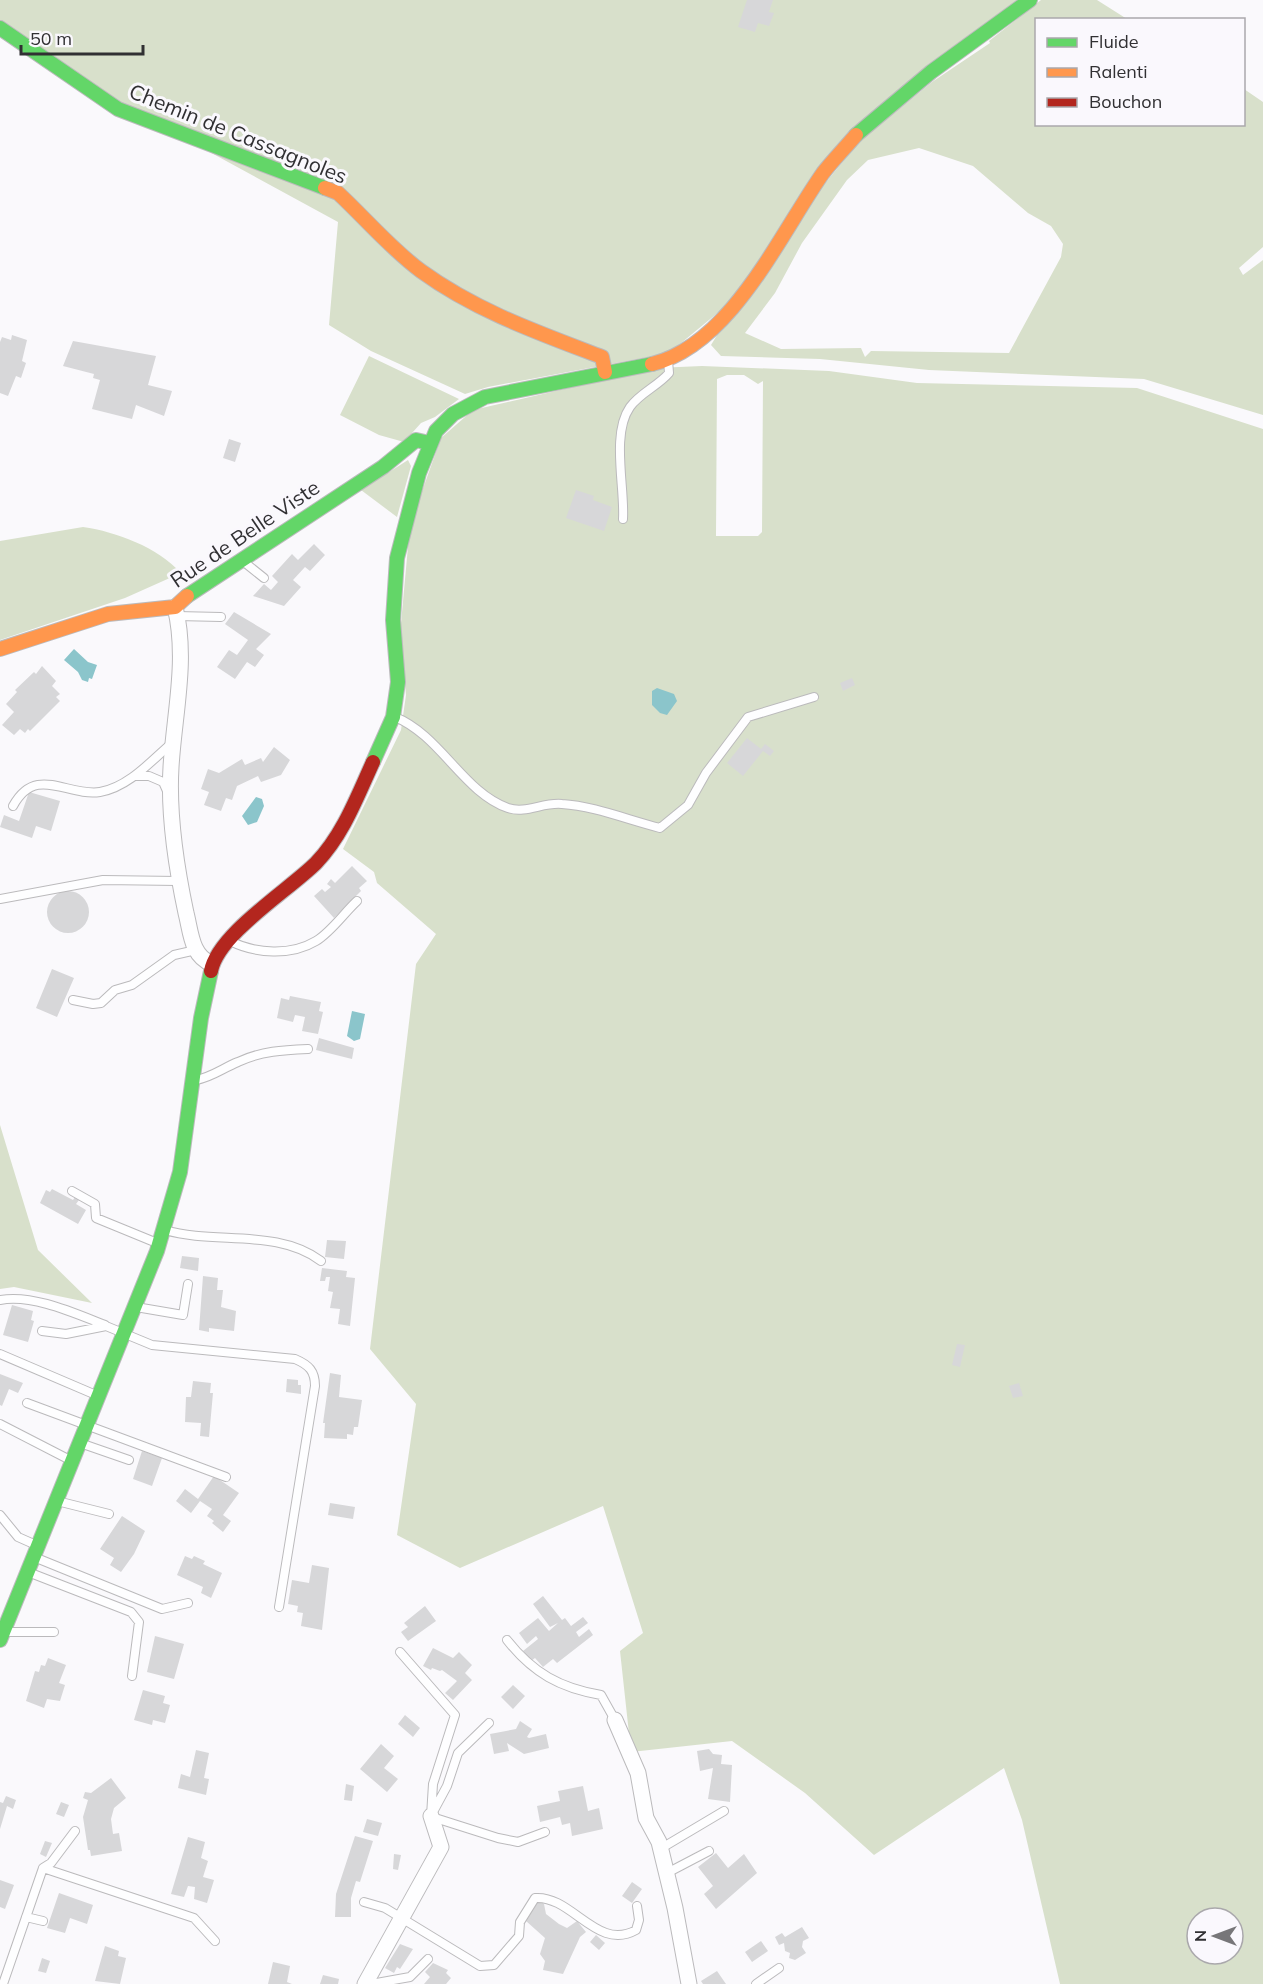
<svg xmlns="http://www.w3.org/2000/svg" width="1263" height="1984" font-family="Mulish,sans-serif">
<rect width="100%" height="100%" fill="#faf9fc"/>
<!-- green -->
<path fill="#d8e0cb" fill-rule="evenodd" d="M0,0H1019L898,91L726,306L669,353L488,387L465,394L371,351L329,325L338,222L127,107L0,20Z
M1041,0H1097L1127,19L1036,20V124H1244V89L1263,102V247L1239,268L1243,275L1263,260V415L1144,379L929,370L820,359L721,356L711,345L719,332L822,187L859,142L932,82L990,43L989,41ZM919,148L973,166L1028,213L1051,226L1063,244L1061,257L1009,353L871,351L865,357L861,348L781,349L745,333L775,293L802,243L847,180L868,160Z
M369,356L459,399L435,417L421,423L404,442L379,435L340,415Z
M702,366L829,371L917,383L1137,388L1263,429V1984H1060L1022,1820L1004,1768L874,1855L805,1793L732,1741L631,1752L620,1651L643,1633L603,1506L460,1568L397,1535L416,1404L370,1349L416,964L436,934L377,883L374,872L343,849L401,730L406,695L400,634L410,525L441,438L473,410L656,368ZM727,375H744L758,384L763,381L762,532L758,536H716L717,379ZM1197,1918H1233V1954H1197Z
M408,460L411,466L397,517L361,490Z
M83,527C117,532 157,547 181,573L125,598L0,640V541Z
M0,1125L38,1250L92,1303L14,1287L0,1289Z"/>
<!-- water -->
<path fill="#8bc5cb" d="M74,649L88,662L97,665L92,679L89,678L88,682L82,680L78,672L64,660Z
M657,688L674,694L677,701L667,715L660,713L652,705V691Z
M256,797L262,799L264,806L257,822L248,825L242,816Z
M352,1011L365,1014L360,1039L354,1041L347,1036Z"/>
<!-- building -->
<path fill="#d7d7d9" d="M747,0H773L769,12L774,13L769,26L758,23L755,32L738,27Z
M12,335L27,340L22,361L26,363L21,378L16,376L8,396L0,393V342L2,337L11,340Z
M73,341L156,356L148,385L172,391L164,416L136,405L132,419L92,409L100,380L93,378L94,374L63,366Z
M229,439L241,443L235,462L223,458Z
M576,490L594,496L593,500L612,507L604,531L566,518Z
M314,544L325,555L310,571L305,567L293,580L301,587L284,606L253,596L264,584L271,590L278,582L272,576L292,554L298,560Z
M234,612L271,634L256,649L264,655L255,667L247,662L235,679L217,667L229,650L237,655L248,640L225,624Z
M42,666L56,681L52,686L60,694L56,697L60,701L30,731L28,729L25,733L20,729L14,735L2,725L14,712L6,704L17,692L15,690L34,672L36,674Z
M852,678L855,685L843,691L840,683Z
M747,738L761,749L765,744L774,751L770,756L763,751L743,776L727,763Z
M274,747L290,760L281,775L261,782L258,776L237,786L232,800L226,798L221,811L204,805L209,792L201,789L208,769L219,773L242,759L245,765L261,758L263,762Z
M29,792L60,801L51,831L36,826L32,838L0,827L4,815L19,821Z
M352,866L367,881L359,888L361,891L334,918L314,896L322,889L325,892L331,887L327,884L331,879L335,883Z
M47 912a21 21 0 1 1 42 0a21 21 0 1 1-42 0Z
M52,969L74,978L57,1017L36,1008Z
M290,996L321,1002L319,1011L323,1012L318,1034L302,1031L305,1017L295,1015L293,1022L277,1018L281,998L289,1000Z
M319,1038L354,1048L352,1059L316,1050Z
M52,1189L73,1200L75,1197L79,1200L76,1204L86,1210L78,1224L40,1203L46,1190L50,1192Z
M327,1240L346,1241L344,1259L325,1257Z
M182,1256L199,1258L198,1271L180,1268Z
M322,1268L347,1271L346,1277L355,1278L350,1326L338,1324L340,1309L330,1308L333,1292L328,1291L330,1277H326L325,1281H320Z
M203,1276L218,1278L217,1290H223L221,1307L236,1311L234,1331L209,1328V1332L199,1330Z
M12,1305L33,1311L31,1320L34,1321L28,1342L3,1335Z
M957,1344L965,1345L960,1367L952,1365Z
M330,1373L341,1375L339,1397L362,1400L358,1427H354L353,1435L347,1434V1439L324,1438L325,1423H323Z
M0,1374L23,1383L18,1393L9,1389L2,1406L0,1405Z
M287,1379L298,1380V1385H301V1394L286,1392Z
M193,1381L211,1383L210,1393H213L209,1437L200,1436L201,1423L185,1422L186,1397H191Z
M1019,1383L1023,1396L1013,1398L1009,1386Z
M142,1451L162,1458L152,1486L133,1479Z
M214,1476L239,1493L223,1515L231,1521L223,1532L212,1523L214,1521L207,1516L212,1509L200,1501L191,1513L176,1501L185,1489L198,1499Z
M330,1503L355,1507L353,1519L328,1515Z
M122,1516L145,1531L134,1554L121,1572L110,1565L114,1558L100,1549Z
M185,1556L192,1559L194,1556L205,1561L203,1564L222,1573L211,1598L201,1593L203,1587L177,1575Z
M312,1565L329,1568L322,1630L301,1626L303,1613L297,1612L298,1606L288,1604L292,1580L309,1583Z
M543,1596L562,1620L565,1618L571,1626L583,1617L588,1623L576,1632L579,1637L589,1629L593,1635L557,1663L553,1659L543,1667L535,1658L531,1661L523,1651L538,1639L536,1636L527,1644L519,1633L538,1618L549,1631L558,1623L550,1627L533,1604Z
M425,1606L436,1621L408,1641L401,1632L408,1627L404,1623Z
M155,1636L184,1644L174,1679L147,1672Z
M433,1648L453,1658L459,1652L472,1665L465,1673L472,1680L453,1700L445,1693L457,1681L442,1670L440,1671L432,1668L431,1670L423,1666Z
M48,1658L66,1665L59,1683L65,1685L60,1701L47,1699L44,1708L26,1701L35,1671L39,1672L41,1665L45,1666Z
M513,1685L525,1696L513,1709L501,1697Z
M143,1690L165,1696L163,1703L170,1705L165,1723L153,1720L152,1725L134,1720Z
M405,1715L420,1728L413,1737L398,1724Z
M520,1721L532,1729L527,1737L529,1738L546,1734L549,1748L524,1754L507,1743L509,1751L494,1754L490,1734L516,1729Z
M381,1744L394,1756L384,1768L398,1779L387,1792L360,1769Z
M709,1749L713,1754L722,1755L721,1764L732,1765L730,1802L708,1799L713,1768L700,1771L697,1751Z
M196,1750L209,1753L204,1778L209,1779L206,1795L178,1788L181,1774L190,1777Z
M111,1778L126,1798L114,1808L111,1819L113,1834L119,1833L122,1851L91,1856L90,1850H88L83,1817L88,1800L83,1798L85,1792L91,1793Z
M346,1784L354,1786L352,1801L344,1800Z
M583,1786L588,1811L599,1808L603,1829L572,1836L570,1823L562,1825L560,1817L540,1822L537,1806L560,1801L558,1791Z
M6,1796L16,1800L13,1809L7,1806L0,1829V1802L3,1803Z
M61,1802L69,1805L64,1817L56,1814Z
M367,1819L382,1823L378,1836L363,1832Z
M355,1836L373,1841L360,1882L356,1881L351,1898V1917H335L336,1894Z
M188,1837L205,1842L201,1858L208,1861L203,1877L214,1880L207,1903L194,1899L195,1887L188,1886L184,1897L171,1894Z
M45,1841L52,1843L46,1857L40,1854Z
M716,1853L728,1868L744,1854L757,1873L716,1909L704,1894L713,1886L698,1867Z
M394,1854L401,1855L398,1870L393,1869Z
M0,1880L14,1885L5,1909L0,1907Z
M632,1882L642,1889L632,1903L622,1896Z
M59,1893L93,1905L87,1924L70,1918L65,1933L47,1928Z
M539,1900L544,1904L546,1914L559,1924L567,1928L577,1921L586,1932L580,1937L563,1974L543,1970L545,1961L540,1954L545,1938L526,1921Z
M802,1927L809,1938L803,1941L802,1947L806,1953L795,1960L789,1958L790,1953L785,1951L784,1943L779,1945L775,1937L782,1933L785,1937Z
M596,1935L605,1943L599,1950L590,1942Z
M761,1941L768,1951L752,1962L745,1952Z
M400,1944L413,1949L400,1969L397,1967L394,1973L385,1968Z
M105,1946L119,1951L118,1956L126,1958L120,1984L95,1981Z
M42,1958L50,1961L46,1973L38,1971Z
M273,1962L290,1966L287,1982L292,1984H268Z
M433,1963L448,1970L446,1973L451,1978L446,1984H424L430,1977L425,1972Z
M717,1971L726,1984H703L701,1981Z
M323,1975L339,1979L338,1984H320Z"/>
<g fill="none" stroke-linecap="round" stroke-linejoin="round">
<defs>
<path id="lane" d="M623,519C625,487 611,434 630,407C640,393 658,386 669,373L668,360
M244,562L264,578
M177,616L221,617
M395,717C440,735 464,793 508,808C526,814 543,802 562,804C594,806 628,820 660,828L688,805L706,773L748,717L814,697
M135,776H149L163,782L167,791
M13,806C36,764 67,797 100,792C129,787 152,760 173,742
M0,899L103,880L178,881
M230,941C256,954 291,956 316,941C331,932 344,913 357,901
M73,1000L93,1004L101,1003L115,990L132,985L174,955L196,950
M196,1080C212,1077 223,1068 238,1062C261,1051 284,1050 308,1049
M72,1191L95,1204L96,1218L157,1243
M165,1230C215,1245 277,1228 321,1261
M0,1300C33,1294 74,1313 105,1325
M136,1307L183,1315L188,1284
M42,1331L66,1334L106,1326L152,1345L295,1359C309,1365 315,1371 315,1386L279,1607
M0,1354L96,1395
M27,1403L226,1477
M0,1424L70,1460
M80,1443L129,1460
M57,1501L109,1514
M0,1515L18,1537L36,1545
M34,1557L162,1609L188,1603
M28,1572L131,1612L139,1622L132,1676
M4,1632H54
M507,1640C533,1673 560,1688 601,1695L615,1720
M400,1652L455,1715L433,1784L431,1816
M433,1812L447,1786L458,1753L489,1723
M432,1817L498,1838L518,1842L545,1832
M660,1849L724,1811
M43,1868L51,1863L75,1831
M667,1873L709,1851
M364,1902L385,1908L480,1966L494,1965L519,1936L520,1922L535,1898C572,1895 597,1952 636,1930L639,1920L637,1906
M26,1917L43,1921
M3,1984L43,1868L194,1918L215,1941
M371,1984L410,1977L428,1959
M756,1984L779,1968"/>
<path id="street" d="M175,607C188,659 174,715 171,767C168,816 176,866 186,913C191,932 191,956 212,964
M615,1720L638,1773L646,1818L659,1842L675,1908L689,1984
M365,1984L441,1847L431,1816"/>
<path id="fast" d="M0,28L118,109L325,188
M856,135L931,72L1030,0
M187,596L383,467L416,440L429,443
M373,762L393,717L398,682L393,620L397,558L419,473L436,431L453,414L485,397L652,364
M0,1640L157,1251L180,1172L201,1018L211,971"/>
<path id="slow" d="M325,188L338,193C365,218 391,249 421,271C476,311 539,333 602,357L605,372
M652,364C731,345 780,234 823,173C833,160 845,148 856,135
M0,649L108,614L175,607L187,596"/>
<path id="jam" d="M211,971C218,934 289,890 316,863C343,835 357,797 373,762"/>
</defs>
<!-- lane casing -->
<use href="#lane" stroke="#bbbabc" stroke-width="10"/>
<!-- street casing -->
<use href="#street" stroke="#bbbabc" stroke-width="17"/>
<!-- fast casing -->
<use href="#fast" stroke="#bbbabc" stroke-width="16"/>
<!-- slow casing -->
<use href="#slow" stroke="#bbbabc" stroke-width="16"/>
<!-- jam casing -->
<use href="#jam" stroke="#bbbabc" stroke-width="16"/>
<!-- lane -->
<use href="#lane" stroke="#fefeff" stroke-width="8"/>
<!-- street -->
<use href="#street" stroke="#fefeff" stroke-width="15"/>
<!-- fast -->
<use href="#fast" stroke="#63d668" stroke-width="14"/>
<!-- slow -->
<use href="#slow" stroke="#ff974d" stroke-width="14"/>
<!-- jam -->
<use href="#jam" stroke="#b3261e" stroke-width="14"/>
</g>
<g text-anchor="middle" stroke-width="6" stroke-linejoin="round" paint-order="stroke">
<!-- street labels -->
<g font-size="21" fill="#313033" stroke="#faf8fd">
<text transform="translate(238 134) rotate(22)" y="7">Chemin de Cassagnoles</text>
<text transform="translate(245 534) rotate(-34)" y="7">Rue de Belle Viste</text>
</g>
</g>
<!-- legend -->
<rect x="1035" y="18" width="210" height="108" fill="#faf8fd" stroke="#aaa8ac" stroke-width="1.5"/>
<rect x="1047" y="38" width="30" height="9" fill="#63d668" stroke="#aaa8ac" stroke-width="1.5"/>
<text x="1089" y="48" font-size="18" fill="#313033">Fluide</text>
<rect x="1047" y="68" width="30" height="9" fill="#ff974d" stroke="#aaa8ac" stroke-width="1.5"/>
<text x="1089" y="78" font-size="18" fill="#313033">Ralenti</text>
<rect x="1047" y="98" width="30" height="9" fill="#b3261e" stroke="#aaa8ac" stroke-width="1.5"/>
<text x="1089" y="108" font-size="18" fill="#313033">Bouchon</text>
<!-- north arrow -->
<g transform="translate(1215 1936) rotate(270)"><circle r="28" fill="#faf8fd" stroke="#aaa8ac" stroke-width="1.5"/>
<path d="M0-4.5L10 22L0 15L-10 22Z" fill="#777679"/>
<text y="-9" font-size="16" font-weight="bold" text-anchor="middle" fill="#313033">N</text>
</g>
<!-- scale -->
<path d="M21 45v9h122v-9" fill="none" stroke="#313033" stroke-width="3"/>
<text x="30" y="45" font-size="18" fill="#313033" stroke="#faf8fd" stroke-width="4.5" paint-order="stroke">50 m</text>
</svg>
